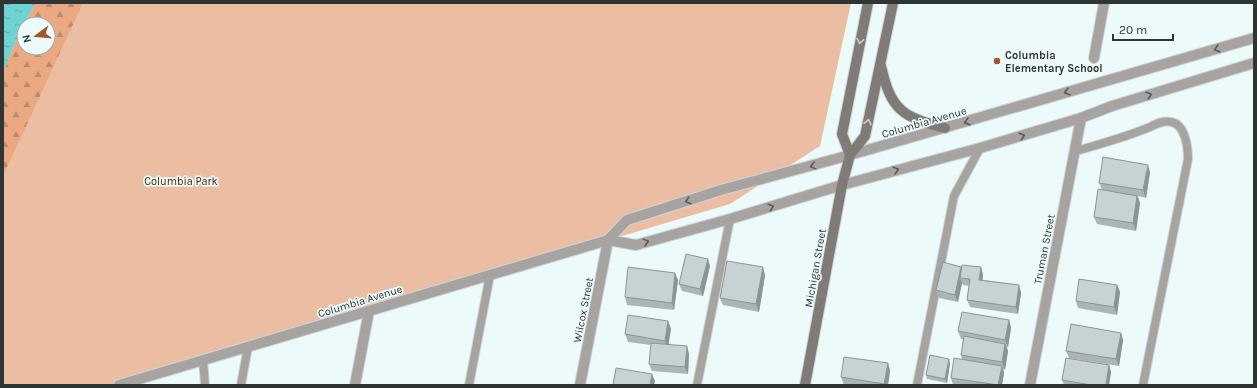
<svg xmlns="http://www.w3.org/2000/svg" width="1257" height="388" font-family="Karla,sans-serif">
<defs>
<pattern id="forest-firs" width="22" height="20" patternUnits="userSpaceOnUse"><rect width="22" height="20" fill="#eba982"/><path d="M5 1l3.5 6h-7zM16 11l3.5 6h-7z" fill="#bf8a6b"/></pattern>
<pattern id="water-ripples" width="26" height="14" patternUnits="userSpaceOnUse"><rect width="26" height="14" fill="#6fd3d3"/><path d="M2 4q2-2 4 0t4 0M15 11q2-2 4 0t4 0" fill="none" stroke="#5cacac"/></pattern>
</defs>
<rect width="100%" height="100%" fill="#edfafa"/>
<!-- green -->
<path fill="#ebbea3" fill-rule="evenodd" d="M35,3H851L820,146L730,204L119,385H3V72L18,36ZM24,24H48V48H24Z"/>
<!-- forest -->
<path fill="url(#forest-firs)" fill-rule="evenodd" d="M35,3H83L3,176V72L18,36ZM24,24H48V48H24Z"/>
<!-- water -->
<path fill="url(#water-ripples)" d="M3,3H35L18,36L3,72Z"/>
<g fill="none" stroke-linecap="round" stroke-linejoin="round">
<defs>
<path id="service" d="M1076,151C1101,144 1126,137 1150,127C1156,124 1164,120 1171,122C1185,124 1188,147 1188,159L1143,385
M203,360L205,385
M241,385L248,347
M469,385L490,275
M697,385L730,219
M917,385L954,196L980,148"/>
<path id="minor" d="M1094,58L1104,3
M355,385L369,311
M580,385L608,240
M1030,385L1081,118"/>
<path id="tertiary" d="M608,240L627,220L721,190L850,155L1254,38
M119,385L608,240L636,245L730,219L842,185L980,148L1081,118L1112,106L1254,63"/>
<path id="secondary" d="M881,66C891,111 903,117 945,128
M850,155L842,134L868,3
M805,385L842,185L850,155L865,136L893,3"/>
</defs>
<!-- service casing -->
<use href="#service" stroke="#cbd6d6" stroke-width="10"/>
<!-- minor casing -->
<use href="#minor" stroke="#cbd6d6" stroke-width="12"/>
<!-- tertiary casing -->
<use href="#tertiary" stroke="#cbd6d6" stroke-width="12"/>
<!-- secondary casing -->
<use href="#secondary" stroke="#cbd6d6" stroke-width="12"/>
<!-- service -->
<use href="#service" stroke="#a7a3a0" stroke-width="8"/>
<!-- minor -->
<use href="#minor" stroke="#a7a3a0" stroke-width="10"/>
<!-- tertiary -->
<use href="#tertiary" stroke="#a7a3a0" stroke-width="10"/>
<!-- secondary -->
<use href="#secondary" stroke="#817b77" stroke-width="10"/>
</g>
<!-- wall -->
<path fill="#abb5b5" d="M1150,172L1146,198L1138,196L1140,203L1136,231L1097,224L1094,217L1102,190L1099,183Z
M710,266L703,296L682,291L679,284Z
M961,267H981L983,275V280L1019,285L1021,293L1018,314L970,307L967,300L969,286L963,285L962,283L958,302L939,298L936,290Z
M765,275L759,312L723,305L720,298Z
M678,280L674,310L627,305L625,297Z
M1117,285L1120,292L1117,315L1078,308L1076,301Z
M1009,320L1011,328L1008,347H1007L1008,351L1005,370L1003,369L1004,373L1002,385H953L951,378L962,359L961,355L963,339H961L958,331Z
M668,321L671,329L668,345L689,354L688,374L652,371L649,364L651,345L628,342L625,334Z
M1121,333L1123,340L1119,366L1069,358L1066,351Z
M888,363L890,371L888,385H844L841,377Z
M950,363L947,383L927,379L926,375Z
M1109,365L1111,372L1109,385H1064L1062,380Z"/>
<!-- shaded-wall -->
<path fill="#8b9494" d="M1148,165L1150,172L1146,198L1143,190Z
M1137,196L1140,203L1136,231L1133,223Z
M708,259L710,266L703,296L700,289Z
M763,267L765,275L759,312L756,304Z
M961,267L964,274L960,278L962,283L958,302L955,295Z
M981,267L983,275L981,287L979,280Z
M675,273L678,280L674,310L672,303Z
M1019,285L1021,293L1018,314L1016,307Z
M1117,285L1120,292L1117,315L1114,307Z
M1009,320L1011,328L1008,347L1005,340Z
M668,321L671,329L668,348L665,341Z
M1121,333L1123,340L1119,366L1116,359Z
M1005,344L1008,351L1005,370L1002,362Z
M687,346L689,354L688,374L685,367Z
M949,359L950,363L947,383L945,379Z
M888,363L890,371L888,385H885L884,384Z
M1109,365L1111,372L1109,385H1106Z
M1002,366L1004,373L1002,385H998Z
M652,374L655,381L654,385H650Z"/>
<!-- building -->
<path fill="#c7d3d3" stroke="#8b9494" d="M1103,157L1148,165L1143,190L1099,183Z
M1098,189L1137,196L1133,223L1094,217Z
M686,254L708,259L700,289L679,284Z
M727,261L763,267L756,304L720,298Z
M943,262L961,267L955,295L936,290Z
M962,265L981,267L979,280L1019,285L1016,307L967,300L970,279L960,278Z
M628,267L675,273L672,303L625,297Z
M1079,279L1117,285L1114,307L1076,301Z
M962,312L1009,320L1005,340L958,331Z
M628,315L668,321L665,341L625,334Z
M1071,324L1121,333L1116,359L1066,351Z
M964,336L1005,344L1002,362L961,355Z
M651,343L687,346L685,367L649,364Z
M930,355L949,359L945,379L926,375Z
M844,357L888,363L884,384L841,377Z
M954,358L1002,366L998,385L951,378Z
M1066,358L1109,365L1106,385H1091L1062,380Z
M616,368L652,374L650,385H613Z"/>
<!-- one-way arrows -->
<defs><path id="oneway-chevron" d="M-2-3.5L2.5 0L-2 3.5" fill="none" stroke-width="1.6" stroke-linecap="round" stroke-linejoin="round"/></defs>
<g stroke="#c7cecc">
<use href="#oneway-chevron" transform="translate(860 41) rotate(101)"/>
<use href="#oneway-chevron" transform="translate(868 122) rotate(-78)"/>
</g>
<g stroke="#595b5a">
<use href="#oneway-chevron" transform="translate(1217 49) rotate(164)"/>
<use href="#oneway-chevron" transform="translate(1067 92) rotate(164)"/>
<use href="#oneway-chevron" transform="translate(1149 95) rotate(-17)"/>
<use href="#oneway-chevron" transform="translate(967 122) rotate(164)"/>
<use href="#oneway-chevron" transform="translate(1022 136) rotate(-17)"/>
<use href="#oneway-chevron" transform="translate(813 166) rotate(165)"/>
<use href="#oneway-chevron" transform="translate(896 170) rotate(-15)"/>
<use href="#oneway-chevron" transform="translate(688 201) rotate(162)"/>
<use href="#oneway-chevron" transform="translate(771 207) rotate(-17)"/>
<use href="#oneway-chevron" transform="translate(646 242) rotate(-15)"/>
</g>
<!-- markers -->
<circle fill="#9d582b" stroke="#edfafa" stroke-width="1.5" cx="997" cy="61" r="4"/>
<g text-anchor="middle" stroke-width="3.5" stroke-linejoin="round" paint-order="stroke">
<!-- poi labels -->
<g font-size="11" font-weight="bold" fill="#2f3434" stroke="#edfafa" text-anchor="start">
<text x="1005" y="59">Columbia<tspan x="1005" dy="13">Elementary School</tspan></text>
</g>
<!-- street labels -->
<g font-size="11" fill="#2f3434" stroke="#edfafa">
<text transform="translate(924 122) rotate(-16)" y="4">Columbia Avenue</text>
<text transform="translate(1044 249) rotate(-79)" y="4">Truman Street</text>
<text transform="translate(815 268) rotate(-80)" y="4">Michigan Street</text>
<text transform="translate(360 301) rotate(-17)" y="4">Columbia Avenue</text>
<text transform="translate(583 310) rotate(-79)" y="4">Wilcox Street</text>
</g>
<!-- park labels -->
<g font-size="11" fill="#4c2204" stroke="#edfafa">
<text x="181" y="185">Columbia Park</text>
</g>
</g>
<!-- border -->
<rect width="1257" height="388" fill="none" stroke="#2f3434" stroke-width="8"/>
<!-- north arrow -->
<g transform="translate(36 36) rotate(254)"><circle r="19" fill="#edfafa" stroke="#a1abab"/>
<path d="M0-3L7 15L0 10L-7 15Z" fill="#9d582b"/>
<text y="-6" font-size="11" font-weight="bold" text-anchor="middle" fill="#2f3434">N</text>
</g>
<!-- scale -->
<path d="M1113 34v6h60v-6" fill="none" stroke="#2f3434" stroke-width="2"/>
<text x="1119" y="34" font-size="12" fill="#2f3434" stroke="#edfafa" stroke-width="3" paint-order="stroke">20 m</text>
</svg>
